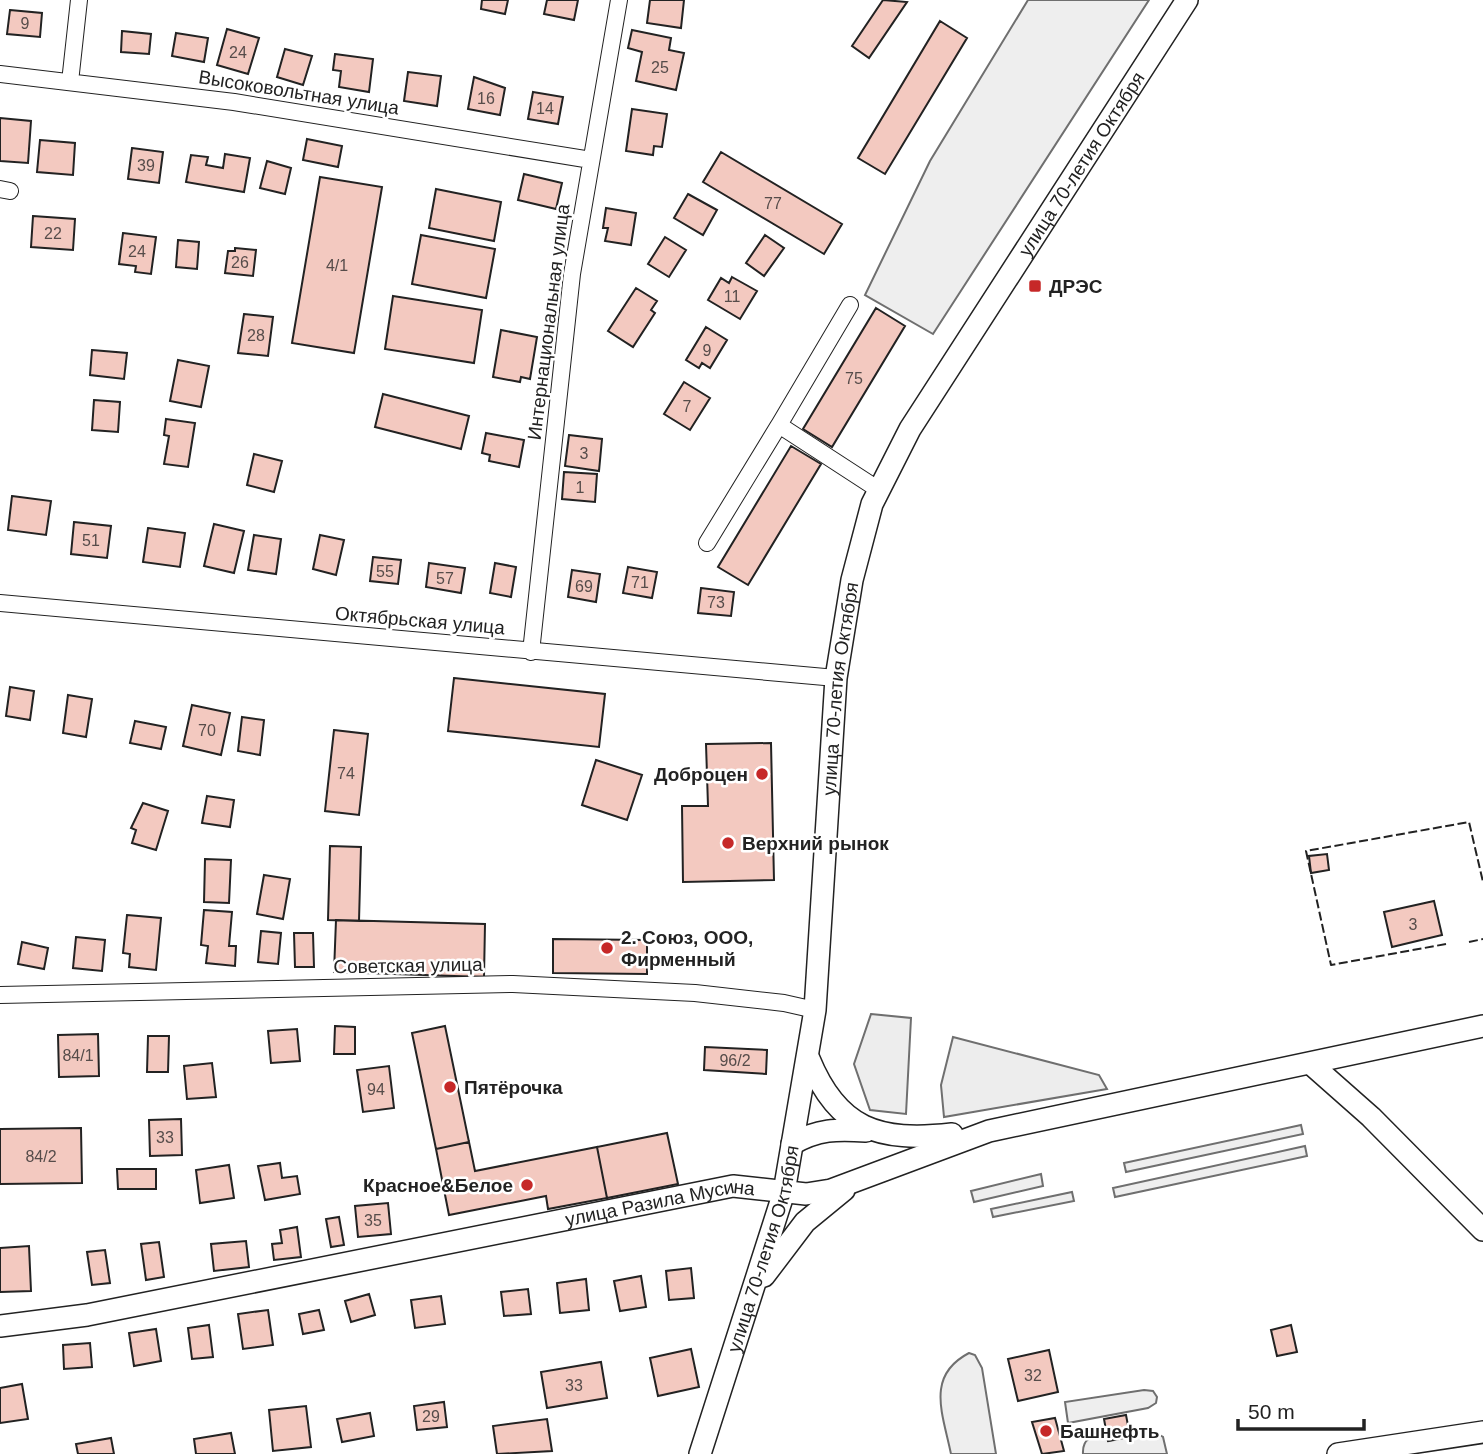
<svg xmlns="http://www.w3.org/2000/svg" width="1483" height="1454" font-family="Helvetica,sans-serif">
<rect width="100%" height="100%" fill="#fff"/>
<!-- green -->
<path fill="#eee" stroke="#6f6f6f" stroke-width="2" d="M1028,0H1149L933,334L865,295L930,161Z
M1301,1125L1303,1134L1126,1172L1124,1163Z
M1305,1146L1307,1156L1115,1197L1113,1188Z
M1041,1174L1043,1186L974,1202L971,1191Z
M1072,1192L1074,1201L993,1217L991,1209Z
M969,1353L975,1355L982,1368L996,1454H951C943,1414 925,1376 969,1353Z
M1144,1390L1153,1391L1157,1397L1156,1403L1148,1408L1068,1423L1065,1402Z
M1154,1432L1163,1437L1167,1454H1083C1082,1437 1093,1436 1107,1434L1109,1441Z"/>
<!-- parking -->
<path fill="#ededed" stroke="#6f6f6f" stroke-width="2" d="M871,1014L911,1018L906,1114L870,1110L854,1064Z
M953,1037L1099,1075L1107,1089L944,1117L941,1085Z"/>
<!-- building -->
<path fill="#f3c9c0" stroke="#222" stroke-width="2" d="M482,0H508L505,14L481,9Z
M547,0H578L574,20L544,14Z
M650,0H684L681,28L647,23Z
M883,0L907,2L869,58L852,46Z
M10,10L42,13L40,37L7,34Z
M940,21L967,38L885,174L858,158Z
M227,29L259,38L248,74L217,65Z
M632,30L671,38L669,50L684,53L676,90L636,81L642,52L628,48Z
M122,31L151,34L149,54L121,52Z
M176,33L208,38L204,62L172,56Z
M285,49L312,56L303,85L277,77Z
M335,54L373,59L369,92L339,87L341,71L333,70Z
M408,72L441,76L437,106L404,101Z
M474,77L505,88L500,115L468,109Z
M533,92L563,97L558,124L528,119Z
M632,109L667,114L662,147L654,146L653,155L626,151Z
M0,118L31,121L28,163L0,161Z
M307,139L342,146L338,167L303,160Z
M40,140L75,143L73,175L37,172Z
M132,148L163,152L159,183L128,179Z
M721,152L842,224L824,254L703,182Z
M225,154L250,158L244,192L186,182L191,155L208,157L206,165L223,168Z
M267,161L291,168L285,194L260,188Z
M524,174L562,183L556,209L518,200Z
M320,177L382,187L354,353L292,343Z
M436,189L501,202L494,241L429,228Z
M688,194L717,210L703,235L674,218Z
M606,208L636,213L631,245L605,241L608,228H603Z
M33,216L75,219L73,250L31,247Z
M123,233L156,237L151,274L135,272L136,266L119,264Z
M421,235L495,249L486,298L412,284Z
M765,235L784,248L764,276L746,263Z
M665,237L686,250L669,277L648,264Z
M178,240L199,242L197,269L176,267Z
M235,248L256,250L253,276L225,273L228,251H235Z
M732,277L757,291L740,319L708,300L721,278L729,283Z
M636,288L657,301L651,310L655,313L633,347L608,331Z
M393,296L482,310L474,363L385,349Z
M876,308L905,326L832,447L803,429Z
M244,314L273,317L268,356L238,353Z
M706,327L727,340L710,368L702,363L699,368L686,360Z
M501,330L537,337L530,379L521,377L520,382L493,377Z
M92,350L127,353L124,379L90,375Z
M178,360L209,366L201,407L170,401Z
M684,382L710,398L690,430L664,414Z
M383,394L469,416L461,449L375,427Z
M94,400L120,402L118,432L92,430Z
M166,419L195,423L188,467L164,464L169,436L164,435Z
M486,433L524,440L519,467L489,461L490,455L482,453Z
M569,435L602,439L599,471L565,466Z
M791,446L821,464L748,585L718,567Z
M254,454L282,461L274,492L247,485Z
M564,472L597,474L595,502L562,499Z
M12,496L51,501L46,535L8,530Z
M74,522L111,526L107,558L71,554Z
M214,524L244,531L234,573L204,566Z
M148,528L185,533L180,567L143,562Z
M254,535L281,539L276,574L248,570Z
M320,535L344,540L336,575L313,569Z
M373,557L401,560L398,584L370,581Z
M429,563L465,568L461,593L426,587Z
M495,563L516,567L511,597L490,593Z
M628,567L657,572L652,598L623,593Z
M572,570L600,574L596,602L568,597Z
M701,588L734,592L731,616L698,613Z
M454,678L605,694L599,747L448,731Z
M10,687L34,691L30,720L6,716Z
M68,695L92,699L86,737L63,733Z
M192,705L230,713L221,755L183,746Z
M242,717L264,720L260,755L238,751Z
M135,721L166,727L161,749L130,743Z
M334,730L368,734L359,815L325,811Z
M771,743L774,880L683,882L682,806H708L706,744Z
M596,760L642,775L627,820L582,805Z
M207,796L234,800L230,827L202,823Z
M143,803L168,811L156,850L132,843L136,830L131,828Z
M330,846L361,847L359,921L328,920Z
M1327,854L1329,870L1311,873L1309,856Z
M205,859L231,860L229,903L204,902Z
M264,875L290,879L283,919L257,914Z
M1434,901L1442,935L1392,947L1384,912Z
M204,910L232,912L229,946H236L235,966L206,963L208,946L201,945Z
M127,915L161,918L156,970L129,967L130,954L123,953Z
M336,920L485,924L484,977L334,972Z
M261,931L281,933L278,964L258,962Z
M294,933H313L314,967H295Z
M76,937L105,940L102,971L73,968Z
M553,939L647,940V974L553,973Z
M22,942L48,948L44,969L18,964Z
M335,1026L355,1027V1054H334Z
M445,1026L469,1142L436,1149L412,1033Z
M297,1029L300,1061L271,1063L268,1031Z
M98,1034L99,1076L59,1077L58,1035Z
M148,1036H169L168,1072H147Z
M705,1047L767,1050L766,1074L704,1070Z
M212,1063L216,1097L187,1099L184,1066Z
M389,1066L394,1108L363,1112L357,1070Z
M181,1119L182,1155L150,1156L149,1120Z
M81,1128L82,1183L0,1184V1129Z
M667,1133L678,1184L607,1198L597,1147Z
M469,1142L475,1171L597,1147L607,1198L548,1209L546,1196L449,1215L436,1149Z
M280,1163L282,1178L297,1176L300,1194L265,1200L258,1166Z
M229,1165L234,1198L200,1203L196,1170Z
M117,1169H156V1189H118Z
M388,1203L391,1234L358,1237L355,1206Z
M339,1217L344,1245L331,1247L326,1219Z
M297,1227L301,1257L274,1260L272,1244L282,1243L280,1230Z
M246,1241L249,1267L214,1271L211,1244Z
M159,1242L164,1277L146,1280L141,1244Z
M29,1246L31,1291L0,1292V1248Z
M105,1250L110,1283L92,1285L87,1252Z
M691,1268L694,1298L669,1300L666,1271Z
M641,1276L646,1307L620,1311L614,1281Z
M586,1279L589,1310L560,1313L557,1283Z
M528,1289L531,1314L504,1316L501,1292Z
M369,1294L375,1315L351,1322L345,1301Z
M441,1296L445,1324L415,1328L411,1300Z
M268,1310L273,1345L243,1349L238,1314Z
M319,1310L324,1330L303,1334L299,1314Z
M209,1325L213,1357L192,1359L188,1328Z
M1291,1325L1297,1352L1277,1356L1271,1330Z
M156,1329L161,1361L134,1366L129,1333Z
M90,1343L92,1367L64,1369L63,1345Z
M691,1349L699,1387L658,1396L650,1358Z
M1049,1350L1058,1392L1018,1401L1008,1359Z
M601,1362L607,1398L547,1408L541,1372Z
M22,1384L28,1419L0,1423V1388Z
M444,1402L447,1427L417,1430L414,1406Z
M306,1406L311,1447L273,1451L269,1410Z
M370,1413L374,1436L342,1442L337,1419Z
M1126,1415L1130,1436L1108,1441L1104,1419Z
M1055,1418L1064,1451L1042,1454L1032,1422Z
M547,1419L552,1451L497,1454L493,1426Z
M231,1433L235,1454H196L194,1439Z
M111,1438L114,1454H78L76,1444Z"/>
<g fill="none" stroke-linecap="round" stroke-linejoin="round">
<defs>
<path id="street" d="M0,74L234,102L591,160
M70,82L79,0
M0,189L10,191
M850,305L779,425L879,490
M707,543L779,425
M0,603L836,678
M531,652L572,274L619,0
M0,995L513,984L695,993L784,1003L815,1010"/>
<g id="secondary">
<path d="M809,1059C838,1130 879,1142 952,1134"/>
<path d="M1311,1064L1371,1117L1483,1230"/>
<path d="M792,1144C818,1129 837,1129 866,1131"/>
<path d="M764,1276L805,1222L844,1190"/>
<path id="s1" d="M0,1326L87,1315L733,1186L806,1194L831,1190L989,1131L1483,1026"/>
<path id="s2" d="M700,1454L784,1192L815,1010L836,678L852,580L872,504L910,429L1187,0"/>
<path d="M1338,1454L1483,1432"/>
</g>
</defs>
<!-- street casing -->
<use href="#street" stroke="#222" stroke-width="18"/>
<!-- secondary casing -->
<use href="#secondary" stroke="#222" stroke-width="24"/>
<!-- street -->
<use href="#street" stroke="#fff" stroke-width="16"/>
<!-- secondary -->
<use href="#secondary" stroke="#fff" stroke-width="21"/>
<!-- fence -->
<path stroke="#222" stroke-width="2" stroke-dasharray="9 3.5" stroke-linecap="butt" d="M1469,942L1483,939
M1446,944L1331,965L1306,851L1469,822L1483,882"/>
</g>
<!-- markers -->
<g fill="#c62828" stroke="#fff" stroke-width="2.5">
<rect x="1028" y="279" width="14" height="14" rx="3.5"/>
<circle cx="762" cy="774" r="7"/>
<circle cx="728" cy="843" r="7"/>
<circle cx="607" cy="948" r="7"/>
<circle cx="450" cy="1087" r="7"/>
<circle cx="527" cy="1185" r="7"/>
<circle cx="1046" cy="1431" r="7"/>
</g>
<g text-anchor="middle" stroke-width="5" stroke-linejoin="round" paint-order="stroke">
<!-- number labels -->
<g font-size="16" fill="#564c4a">
<text x="25" y="29">9</text>
<text x="238" y="58">24</text>
<text x="660" y="73">25</text>
<text x="486" y="104">16</text>
<text x="545" y="114">14</text>
<text x="146" y="171">39</text>
<text x="773" y="209">77</text>
<text x="53" y="239">22</text>
<text x="137" y="257">24</text>
<text x="240" y="268">26</text>
<text x="337" y="271">4/1</text>
<text x="732" y="302">11</text>
<text x="256" y="341">28</text>
<text x="707" y="356">9</text>
<text x="854" y="384">75</text>
<text x="687" y="412">7</text>
<text x="584" y="459">3</text>
<text x="580" y="493">1</text>
<text x="91" y="546">51</text>
<text x="385" y="577">55</text>
<text x="445" y="584">57</text>
<text x="640" y="588">71</text>
<text x="584" y="592">69</text>
<text x="716" y="608">73</text>
<text x="207" y="736">70</text>
<text x="346" y="779">74</text>
<text x="1413" y="930">3</text>
<text x="78" y="1061">84/1</text>
<text x="735" y="1066">96/2</text>
<text x="376" y="1095">94</text>
<text x="165" y="1143">33</text>
<text x="41" y="1162">84/2</text>
<text x="373" y="1226">35</text>
<text x="1033" y="1381">32</text>
<text x="574" y="1391">33</text>
<text x="431" y="1422">29</text>
</g>
<!-- street labels -->
<g font-size="19" fill="#222" stroke="#fff">
<text transform="translate(299 92) rotate(9)" y="7">Высоковольтная улица</text>
<text dy="7" stroke="none"><textPath href="#s2" startOffset="1370">улица 70-летия Октября</textPath></text>
<text transform="translate(548 322) rotate(-83)" y="7">Интернациональная улица</text>
<text transform="translate(420 620) rotate(5)" y="7">Октябрьская улица</text>
<text dy="7" stroke="none"><textPath href="#s2" startOffset="782">улица 70-летия Октября</textPath></text>
<text transform="translate(408 965) rotate(-1)" y="7">Советская улица</text>
<text dy="7" stroke="none"><textPath href="#s1" startOffset="672">улица Разила Мусина</textPath></text>
<text dy="7" stroke="none"><textPath href="#s2" startOffset="215">улица 70-летия Октября</textPath></text>
</g>
<!-- poi labels -->
<g font-size="19" font-weight="bold" fill="#222" stroke="#fff" text-anchor="start">
<text x="1049" y="293">ДРЭС</text>
<text x="748" y="781" text-anchor="end">Доброцен</text>
<text x="742" y="850">Верхний рынок</text>
<text x="621" y="944">2. Союз, ООО,<tspan x="621" dy="22">Фирменный</tspan></text>
<text x="464" y="1094">Пятёрочка</text>
<text x="513" y="1192" text-anchor="end">Красное&amp;Белое</text>
<text x="1060" y="1438">Башнефть</text>
</g>
</g>
<!-- scale -->
<path d="M1238 1419v10h126v-10" fill="none" stroke="#222222" stroke-width="3.5"/>
<text x="1248" y="1419" font-size="21" fill="#222222" stroke="#ffffff" stroke-width="5" paint-order="stroke">50 m</text>
</svg>
